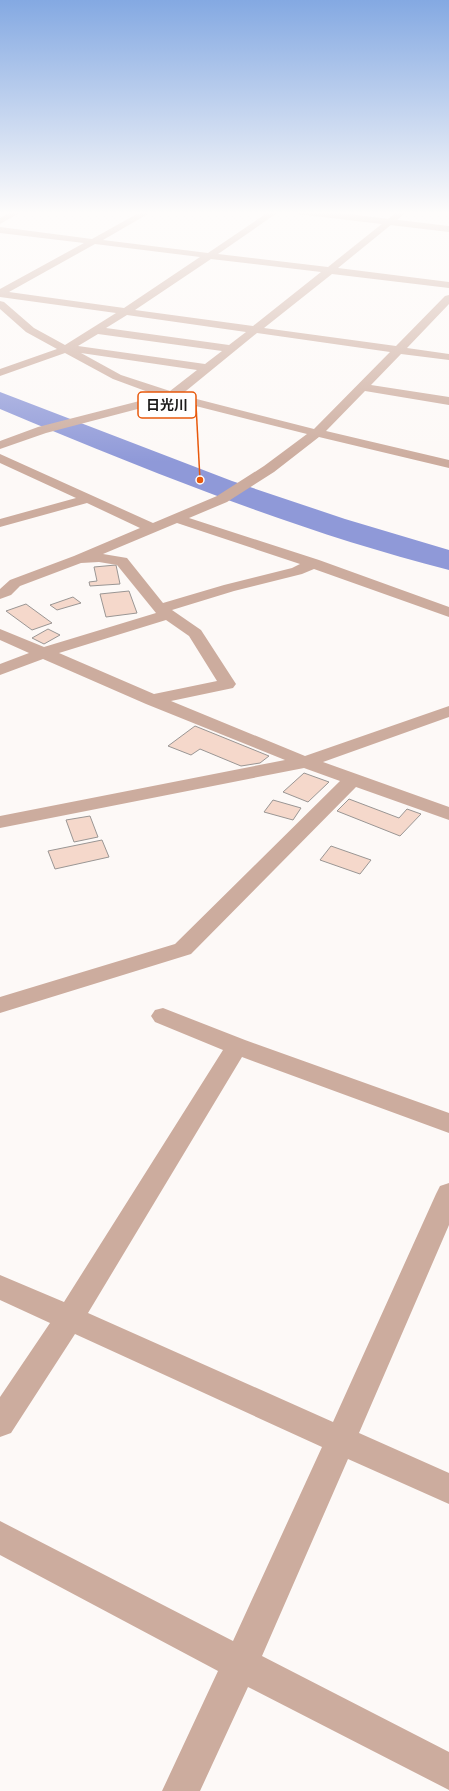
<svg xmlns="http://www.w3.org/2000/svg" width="449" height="1791" font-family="Montserrat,'Noto Sans JP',sans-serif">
<rect width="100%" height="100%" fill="#fdf9f7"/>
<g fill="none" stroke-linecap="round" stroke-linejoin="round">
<!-- river -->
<path fill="#8f99d8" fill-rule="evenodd" d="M0,392L232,481L345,519L449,550V570C296,531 146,470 0,409Z"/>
</g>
<!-- building -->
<path fill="#f5d8cb" stroke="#9a9694" d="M116,565L120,584L90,586L89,582L97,581L94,567Z
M129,591L137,613L106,617L100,594Z
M73,597L81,603L57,610L50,605Z
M26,604L52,623L32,630L6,611Z
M48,629L60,635L44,644L32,638Z
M195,726L269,756L260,763L241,766L200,749L191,755L168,746Z
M304,773L329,782L308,802L283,792Z
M349,799L399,818L407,809L421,814L400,836L337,811Z
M273,800L301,808L293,820L264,812Z
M90,816L98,837L74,842L66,820Z
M102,840L109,857L55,869L48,851Z
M331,846L371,860L360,874L320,860Z"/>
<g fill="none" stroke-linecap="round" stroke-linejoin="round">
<!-- minor -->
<path fill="#ccac9e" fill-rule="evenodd" d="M12,211H23L0,224V218Z
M142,211H153L103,240L208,253L270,211H280L218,254L328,267L398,211H408L338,268L449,282V288L332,274L264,328L396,346L445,296L449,295V304L407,348L449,354V360L401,354L371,385L449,397V405L365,391L326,431L449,460V468L319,437L274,472L227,502L189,518L319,560L449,607V617L314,569L302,574L234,591L172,610L201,630L236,684L233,688L171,701L305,756L449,706V717L323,762L449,807V820L356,787L191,954L0,1013V997L175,944L340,781L304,768L0,828V816L285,760L146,704L43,659L0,675V664L29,653L0,640V629L44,647L156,613L117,565L99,562L81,563L20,586L11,595L0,599V589L10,580L74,556L140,528L87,503L0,527V519L76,498L0,463V454L153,523L217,496L264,466L307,434L172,400L46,433L0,449V441L38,427L159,396L113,379L65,353L0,376V369L57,349L26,332L0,309V301L4,302L34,328L65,345L116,313L0,297V289L84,243L0,233V227L92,239ZM95,244L200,257L124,308L9,292ZM211,259L321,272L253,326L135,310ZM127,315L246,332L229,345L106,328ZM257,333L390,352L314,429L181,395ZM98,334L222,351L205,364L78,346ZM81,353L197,370L170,391L121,375ZM177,523L300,564L292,568L224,585L163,603L127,558L103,554ZM166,620L189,636L217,681L154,694L59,653Z
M163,1008L245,1040L449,1113V1133L242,1057L88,1313L333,1422L436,1194L440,1186L449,1183V1225L359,1433L449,1473V1504L348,1459L262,1656L449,1752V1790L248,1687L200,1791H162L218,1671L0,1555V1521L233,1641L322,1447L75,1334L11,1433L0,1437V1397L50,1323L0,1300V1275L64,1302L223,1050L155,1022L151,1016L155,1010Z"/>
<!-- tertiary -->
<path fill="#ccac9e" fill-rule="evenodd" d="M293,211H323L449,226V232L297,214Z"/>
</g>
<!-- sky -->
<linearGradient id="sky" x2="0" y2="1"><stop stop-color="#84a9e2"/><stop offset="0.46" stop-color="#fefcfb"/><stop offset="1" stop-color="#fefcfb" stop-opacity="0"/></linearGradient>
<rect width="449" height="462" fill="url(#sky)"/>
<!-- callouts -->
<path fill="none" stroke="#e8590c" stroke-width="1.5" d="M200 480L196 405"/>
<circle fill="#e8590c" stroke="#fff" stroke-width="1.5" cx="200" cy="480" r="4"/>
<rect fill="#fff" stroke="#e8590c" stroke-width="1.5" x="138" y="392" width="58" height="26" rx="4"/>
<g font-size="14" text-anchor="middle" font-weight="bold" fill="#1c1b1a">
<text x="167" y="410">日光川</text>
</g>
</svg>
